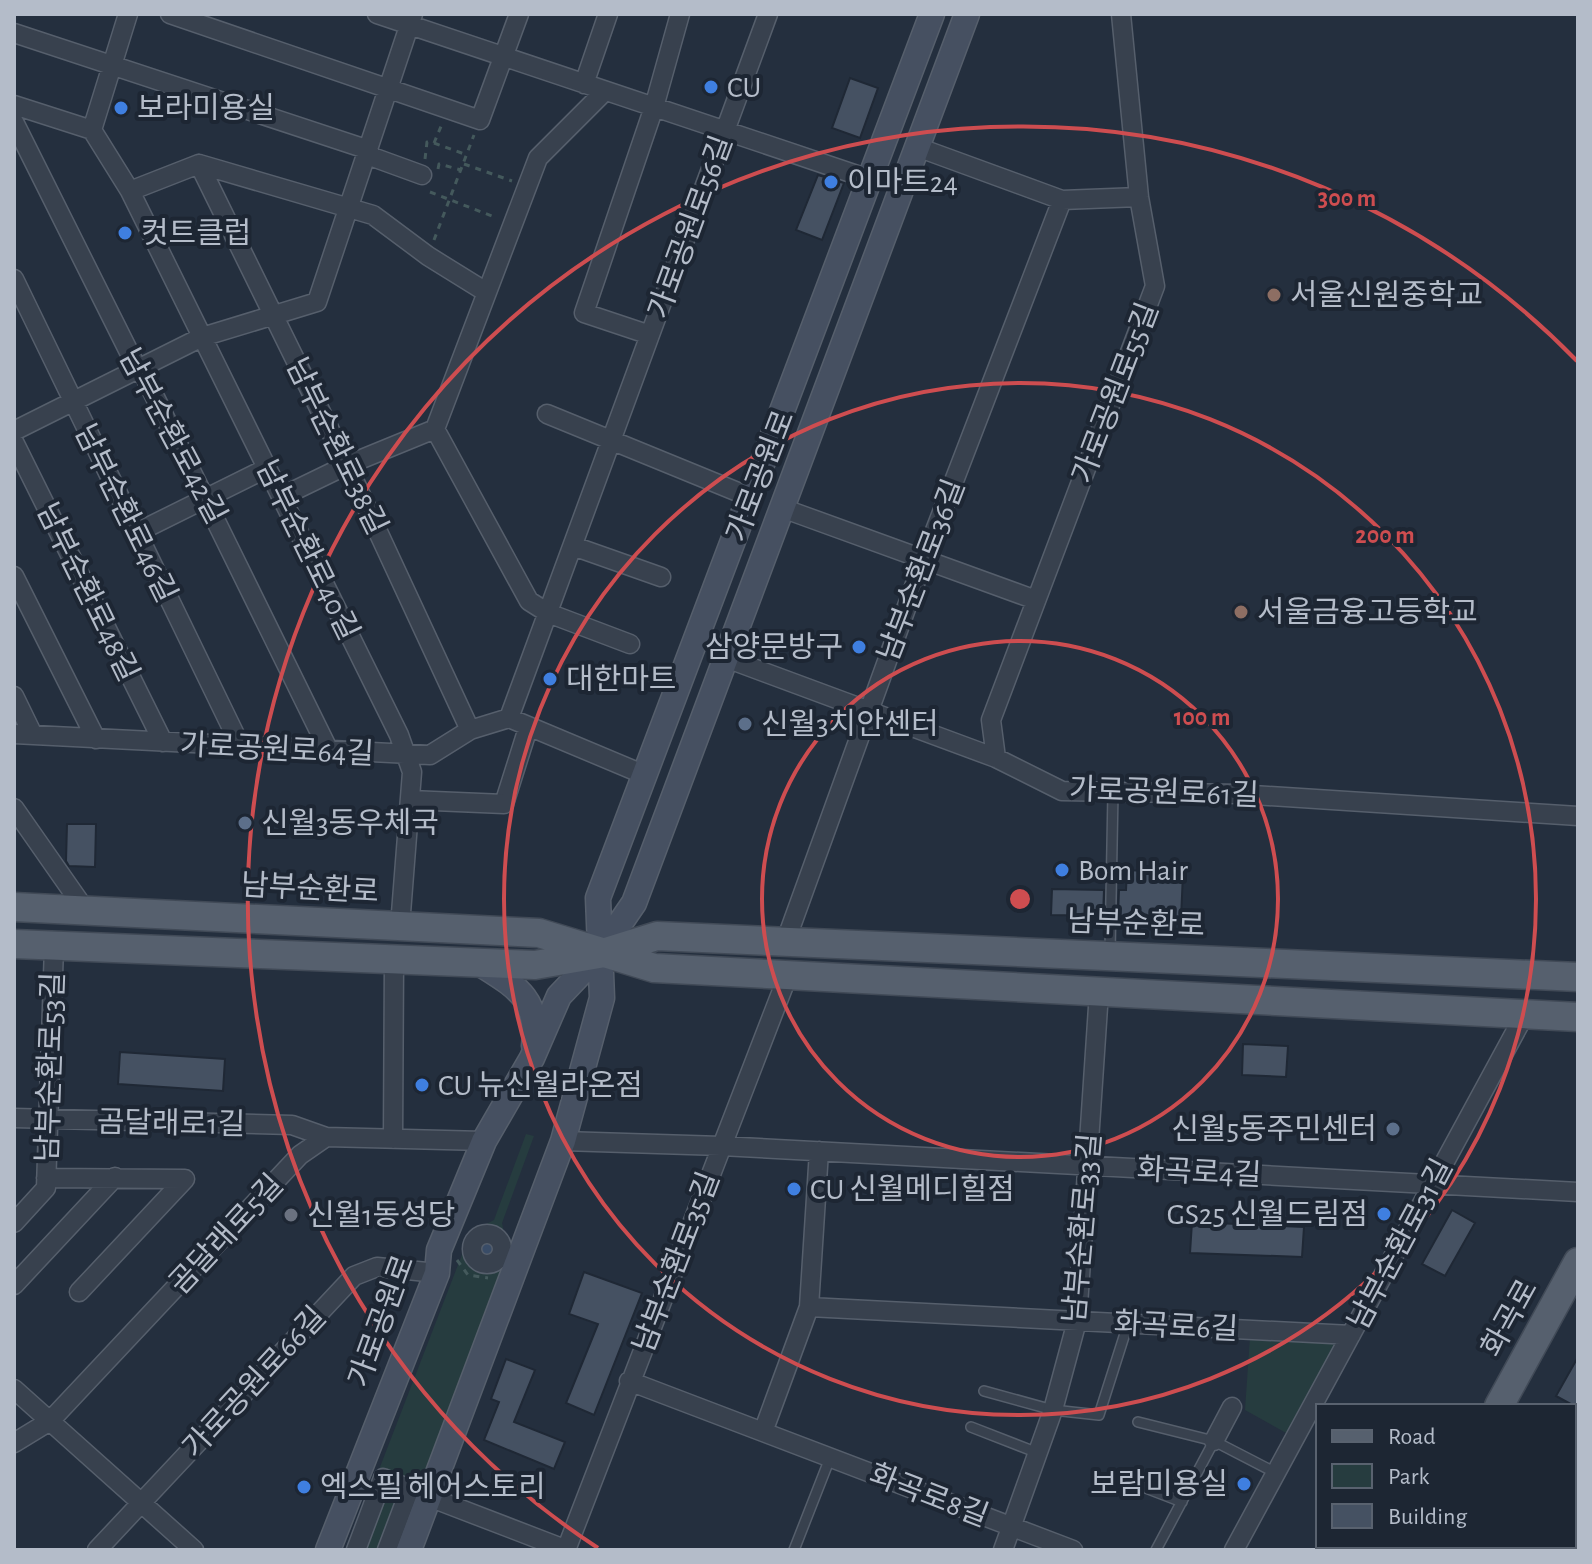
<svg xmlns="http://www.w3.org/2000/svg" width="1592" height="1564" font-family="'Alegreya Sans','Noto Sans KR',sans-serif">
<rect width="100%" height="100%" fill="#242f3e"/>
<!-- green -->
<path fill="#263c3f" d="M526,1134L534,1136L502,1223L508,1254L395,1550H348L468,1239L475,1230L494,1220Z
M1250,1337L1339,1342L1288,1434L1245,1410Z"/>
<!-- water -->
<path fill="#394c67" d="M477 1249a10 10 0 1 1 20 0a10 10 0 1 1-20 0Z"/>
<!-- building -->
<path fill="#455162" stroke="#1f2835" stroke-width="2" d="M850,78L878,88L860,138L832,128Z
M818,175L844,183L822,240L796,230Z
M67,824H96L95,867L69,866L66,861Z
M1127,870L1183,873L1181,919L1118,916L1119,890H1126Z
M1052,889L1104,890L1103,916L1051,915Z
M1243,1044L1288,1046L1286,1077L1242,1075Z
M120,1052L225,1059L223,1091L118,1084Z
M1452,1210L1475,1223L1445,1276L1422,1264Z
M1192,1222L1304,1227L1302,1257L1190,1253Z
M584,1272L642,1293L594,1415L566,1403L598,1324L569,1314Z
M1578,1357V1408L1556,1396Z
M506,1359L535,1370L514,1422L565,1442L554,1469L484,1440L499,1402L491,1399Z"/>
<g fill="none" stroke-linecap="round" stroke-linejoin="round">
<defs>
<path id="lane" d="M1110,952L1113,792
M984,1391L1053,1410L1099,1415L1128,1324
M1138,1422L1214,1441L1276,1473
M971,1427L1038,1453
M1574,1456L1578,1448
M1143,1487L1182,1502
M794,1550L830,1458
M1156,1550L1214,1441"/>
<path id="street" d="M128,14L92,130L130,191L399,735L412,772L400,926
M170,14L480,120L519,14
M377,14L869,179
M14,33L369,150
M584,84L608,14
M605,91L538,158L435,429L529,601L548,613L630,644
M14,105L92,130
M14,122L138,370L145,377L329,751
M917,147L1062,200L1139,197
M367,155L422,175
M199,164L347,465L470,730
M130,191L199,164L373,215L428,256L486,292
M14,279L241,747
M650,335L584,313L654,107L680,14
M547,414L750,497
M14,431L202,337L317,302L413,14
M14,442L163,742
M281,497L347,465L435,429
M782,508L1036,600
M136,533L267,468
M573,546L661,577
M14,576L96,739
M726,658L996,758L1062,791L1238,794L1578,816
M14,696L33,735
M509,718L768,14
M14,734L430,755L470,730L509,718L645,775
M996,758L991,720L1155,286L1139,197L1121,14
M410,800L504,804L528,728
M14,808L86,911
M785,943L924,559L1062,200
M14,1118L292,1125L326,1137
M393,1139L394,960
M563,1141L721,1146L1578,1192
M46,1178L185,1179L79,1292
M14,1223L46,1188L54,946
M472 1249a15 15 0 1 1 30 0a15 15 0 1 1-30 0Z
M14,1285L115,1177
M809,1307L1351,1335
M629,1381L1073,1550
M14,1389L194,1550
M763,1432L809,1307L819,1151
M1214,1441L1232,1407
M14,1443L50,1421L300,1155L326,1137L484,1141
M1574,1467L1578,1469
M429,1497L567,1550
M97,1550L354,1276L377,1267L437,1273
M356,1550L383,1478L410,1489L387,1550
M566,1550L788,975
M1003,1550L1053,1410L1077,1321L1099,992
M1234,1550L1525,1014"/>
<path id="secondary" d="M479,963C515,986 540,998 534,1046
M328,1550L437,1273L439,1250L484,1141L532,1058L559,996L599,954L634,903L967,14
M409,1550L563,1141L602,998L598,898L932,14"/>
<path id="primary" d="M14,907L539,933L654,968L1578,1017
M14,944L535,965L599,954L657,936L1578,977
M1499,1406L1578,1262
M1420,1550L1423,1546"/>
</defs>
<!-- lane casing -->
<use href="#lane" stroke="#565f6c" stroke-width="12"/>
<!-- street casing -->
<use href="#street" stroke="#565f6c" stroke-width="21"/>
<!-- secondary casing -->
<use href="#secondary" stroke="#565f6c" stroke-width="27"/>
<!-- primary casing -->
<use href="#primary" stroke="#414a57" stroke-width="31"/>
<!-- path -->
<path stroke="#44595c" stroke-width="3" stroke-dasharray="6 6" stroke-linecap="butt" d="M434,143L467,155
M425,159L427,142L434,143L442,124
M464,164L512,181
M438,169L439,164L461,170
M430,192L497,218
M434,240L474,135
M457,1260L468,1275L488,1278"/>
<!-- lane -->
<use href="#lane" stroke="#38414e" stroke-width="9"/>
<!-- street -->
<use href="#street" stroke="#38414e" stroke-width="18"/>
<!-- secondary -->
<use href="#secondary" stroke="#465061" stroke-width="24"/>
<!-- primary -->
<use href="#primary" stroke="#56606e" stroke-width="28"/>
</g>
<!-- distance rings -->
<g fill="none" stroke="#ce4d50" stroke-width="4">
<circle cx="1020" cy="899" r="258"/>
<circle cx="1020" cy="899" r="516"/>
<path d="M598 1548A774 774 0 1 1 1577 361"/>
</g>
<!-- markers -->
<g fill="#3f7fe0" stroke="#1d2633" stroke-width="3">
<circle cx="711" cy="87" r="8"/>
<circle cx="121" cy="108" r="8"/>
<circle cx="831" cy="182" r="8"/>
<circle cx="125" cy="233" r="8"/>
<circle cx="859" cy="647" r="8"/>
<circle cx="550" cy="679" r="8"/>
<circle cx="1062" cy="870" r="8"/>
<circle cx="422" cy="1085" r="8"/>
<circle cx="794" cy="1189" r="8"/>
<circle cx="1384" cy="1214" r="8"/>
<circle cx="1244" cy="1484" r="8"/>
<circle cx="304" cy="1487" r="8"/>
</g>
<g fill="#8d6e63" stroke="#1d2633" stroke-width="3">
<circle cx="1274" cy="295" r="8"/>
<circle cx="1241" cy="612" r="8"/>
</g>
<g fill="#5c6f8a" stroke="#1d2633" stroke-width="3">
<circle cx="745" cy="724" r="8"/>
<circle cx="245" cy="823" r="8"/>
<circle cx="1393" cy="1129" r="8"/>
</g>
<circle fill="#6b7280" stroke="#1d2633" stroke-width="3" cx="291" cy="1215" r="8"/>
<g text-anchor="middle" stroke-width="8" stroke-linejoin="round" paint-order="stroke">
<!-- poi labels -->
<g font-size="30" fill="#b4bcc9" stroke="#1d2633" text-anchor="start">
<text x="727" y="97">CU</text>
<text x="137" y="118">보라미용실</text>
<text x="847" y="192">이마트24</text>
<text x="141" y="243">컷트클럽</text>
<text x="1290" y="305">서울신원중학교</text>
<text x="1257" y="622">서울금융고등학교</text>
<text x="843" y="657" text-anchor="end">삼양문방구</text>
<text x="566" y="689">대한마트</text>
<text x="761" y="734">신월3치안센터</text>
<text x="261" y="833">신월3동우체국</text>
<text x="1078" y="880">Bom Hair</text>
<text x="438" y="1095">CU 뉴신월라온점</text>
<text x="1377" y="1139" text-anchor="end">신월5동주민센터</text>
<text x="810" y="1199">CU 신월메디힐점</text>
<text x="1368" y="1224" text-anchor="end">GS25 신월드림점</text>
<text x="307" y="1225">신월1동성당</text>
<text x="1228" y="1494" text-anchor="end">보람미용실</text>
<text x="320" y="1497">엑스필 헤어스토리</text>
</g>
<!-- street labels -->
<g font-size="30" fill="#b4bcc9" stroke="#1d2633">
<text transform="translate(690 227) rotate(-70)" y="10">가로공원로56길</text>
<text transform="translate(1115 393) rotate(-69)" y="10">가로공원로55길</text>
<text transform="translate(173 436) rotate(62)" y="10">남부순환로42길</text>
<text transform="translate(337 446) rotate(64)" y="10">남부순환로38길</text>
<text transform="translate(760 476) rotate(-69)" y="10">가로공원로</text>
<text transform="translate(126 513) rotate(64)" y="10">남부순환로46길</text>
<text transform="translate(308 550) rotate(64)" y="10">남부순환로40길</text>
<text transform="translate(921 570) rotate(-69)" y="10">남부순환로36길</text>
<text transform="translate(88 592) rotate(64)" y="10">남부순환로48길</text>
<text transform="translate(277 749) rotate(3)" y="10">가로공원로64길</text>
<text transform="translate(1164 792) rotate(2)" y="10">가로공원로61길</text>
<text transform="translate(310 888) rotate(3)" y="10">남부순환로</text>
<text transform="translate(1136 923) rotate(2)" y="10">남부순환로</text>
<text transform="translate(50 1067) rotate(-88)" y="10">남부순환로53길</text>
<text transform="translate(171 1123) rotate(1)" y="10">곰달래로1길</text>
<text transform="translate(1199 1172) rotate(3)" y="10">화곡로4길</text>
<text transform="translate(1082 1228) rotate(-85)" y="10">남부순환로33길</text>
<text transform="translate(226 1234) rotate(-47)" y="10">곰달래로5길</text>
<text transform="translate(1400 1244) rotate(-62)" y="10">남부순환로31길</text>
<text transform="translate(676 1262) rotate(-69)" y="10">남부순환로35길</text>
<text transform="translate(1509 1318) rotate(-61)" y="10">화곡로</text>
<text transform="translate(381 1321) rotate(-70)" y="10">가로공원로</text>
<text transform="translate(1176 1326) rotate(3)" y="10">화곡로6길</text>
<text transform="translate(254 1382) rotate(-47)" y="10">가로공원로66길</text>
<text transform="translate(929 1495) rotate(21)" y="10">화곡로8길</text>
</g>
</g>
<circle cx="1020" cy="899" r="12" fill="#ce4d50" stroke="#1d2633" stroke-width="4"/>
<g font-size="24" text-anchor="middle" font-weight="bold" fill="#ce4d50" stroke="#1d2633" stroke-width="8" stroke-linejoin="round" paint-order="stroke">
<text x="1347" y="206">300 m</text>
<text x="1385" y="543">200 m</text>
<text x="1202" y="725">100 m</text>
</g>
<!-- border -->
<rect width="1592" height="1564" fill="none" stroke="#b4bcc9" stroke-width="32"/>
<!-- legend -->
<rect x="1316" y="1404" width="260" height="144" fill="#1d2633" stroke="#59626f" stroke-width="2"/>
<rect x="1332" y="1430" width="40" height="12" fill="#56606e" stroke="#59626f" stroke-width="2"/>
<text x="1388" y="1444" font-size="24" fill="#b4bcc9">Road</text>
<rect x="1332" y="1464" width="40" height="24" fill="#263c3f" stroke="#59626f" stroke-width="2"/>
<text x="1388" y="1484" font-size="24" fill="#b4bcc9">Park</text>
<rect x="1332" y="1504" width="40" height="24" fill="#455162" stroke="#59626f" stroke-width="2"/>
<text x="1388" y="1524" font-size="24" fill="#b4bcc9">Building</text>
</svg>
